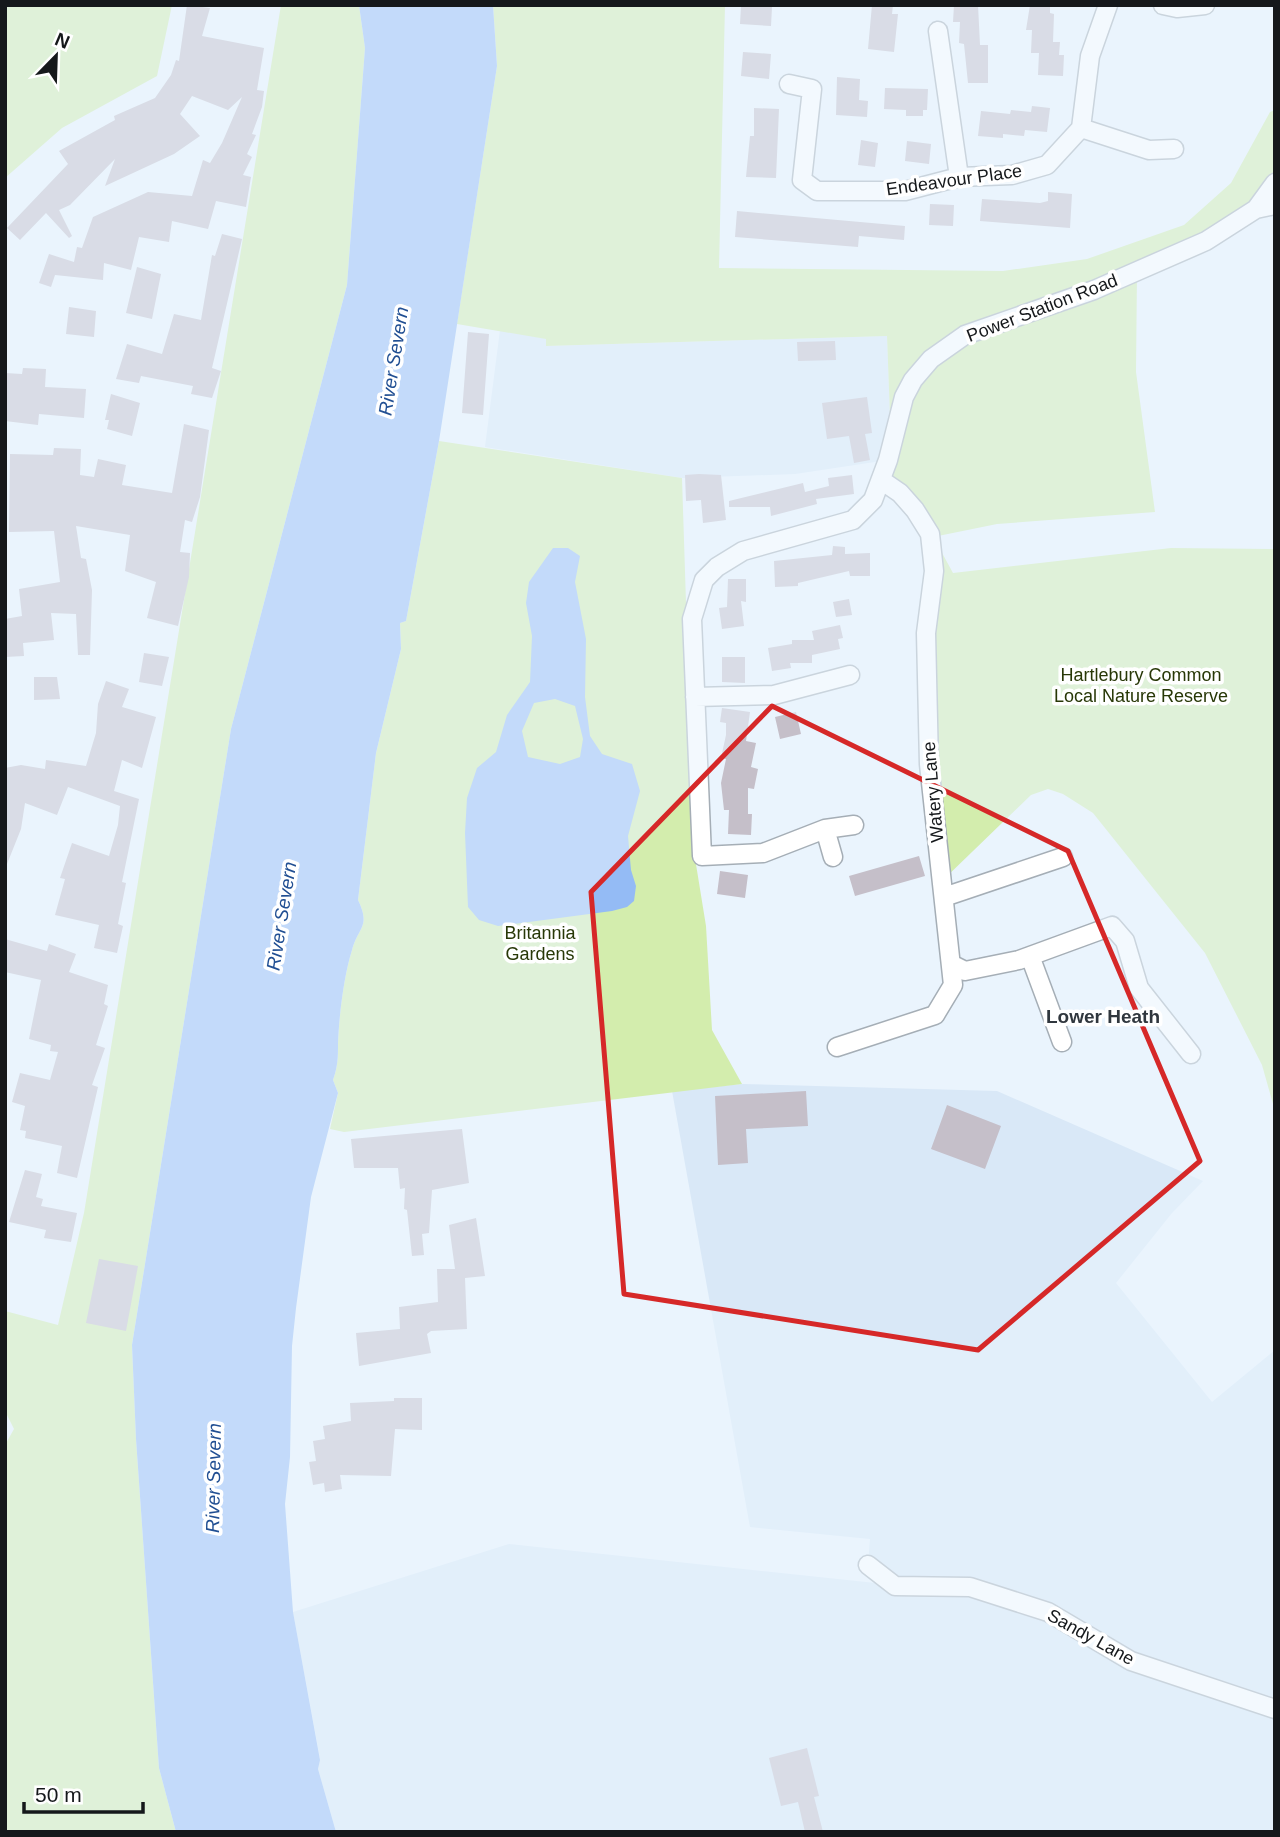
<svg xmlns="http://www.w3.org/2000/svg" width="1280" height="1837" font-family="Helvetica,sans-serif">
<rect width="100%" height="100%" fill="#eaf4fd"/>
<!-- built -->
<path fill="#d9e8f7" d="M500,330L547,339V346L887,336L891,444L888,460L795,474L682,478L485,447Z
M742,1084L997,1091L1203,1181L1172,1213L1116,1283L1212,1402L1275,1350V1832H336L318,1769L320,1759L293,1612L509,1544L894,1585L868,1565L870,1539L750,1527L672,1091Z"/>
<!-- green -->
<path fill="#d3edad" d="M5,5H172L157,76L62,128L5,178Z
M281,5H359L365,48L347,285L231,729L132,1345L136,1439L159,1768L176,1832H5V1445L14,1429L5,1411V1311L58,1325L84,1213Z
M493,5H725L719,268L1003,271L1087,259L1184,225L1231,183L1270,112L1275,110V205L1137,272L1136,372L1155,512L997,524L938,536L941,551L953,573L1171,548L1275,549V1111L1262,1065L1205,953L1093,813L1063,794L1048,789L1031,795L942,881L931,779L930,534L881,480L891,444L887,336L546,346V339L457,324L497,66Z
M439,441L682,478L694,852L706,926L712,1030L742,1084L344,1132L330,1129L338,1093L333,1080C338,1066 338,1057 338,1043C339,1016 344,975 352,950C358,927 371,927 358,900L376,753L401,649L400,623L406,621Z"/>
<!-- water -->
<path fill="#94bbf5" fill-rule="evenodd" d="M359,5H493L497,66L439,441L406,621L400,623L401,649L376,753L358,900C371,927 358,927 352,950C344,975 339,1016 338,1043C338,1057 338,1066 333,1080L338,1093L311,1197L296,1308L292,1346L290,1457L285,1504L293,1612L320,1760L318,1769L336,1832H176L159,1768L136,1439L132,1345L231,729L347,285L365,48Z
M553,548H568L580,556L575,582L586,639L585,697L590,736L602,754L632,764L640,791L628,836L631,870L636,886L634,901L627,907L612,911L498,926L479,920L468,907L465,833L467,798L477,768L496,752L507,715L530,682L532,636L526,603L529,582ZM555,699L575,706L583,739L580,757L560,764L528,757L522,731L534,703Z"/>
<!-- building -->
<path fill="#c5bfc9" d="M187,5L210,8L202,36L264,48L257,90L264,91L262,107L252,134L256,135L247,154L252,157L243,175L251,177L246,207L216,201L208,229L172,221L169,242L139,237L131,270L104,263L103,280L55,275L51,287L39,283L49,254L74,262L77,247L82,248L93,217L148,192L192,196L203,160L210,163L222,143L242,97L228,110L192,96L180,114L200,136L174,154L105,186L115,159L70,205L59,210L72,236L69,238L46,213L20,240L7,228L68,164L59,151L115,120L114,116L155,98L171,75L176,60L179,61Z
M872,5H893L892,14H898L894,52L868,49Z
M954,5H978L980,45H988V83H968L964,44L959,43L960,22H953Z
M1030,5H1050V13L1054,14L1053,42H1060L1059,55H1064L1063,76L1038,75L1039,53H1031L1032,30H1026Z
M741,6L772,7L771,26L740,24Z
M743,52L771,54L769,79L741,76Z
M837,77L860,79L859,100L868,101L867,117L836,115Z
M885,88L928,89L927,110H923V116H906V110L884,109Z
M1032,106L1050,108L1047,132L1025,130L1024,136L1003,134V138L978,136L981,111L1010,114L1011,110L1031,112Z
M754,108L779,109L776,178L746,177L750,136H754Z
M861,140L878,143L875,167L858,165Z
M907,141L931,144L929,164L905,161Z
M1048,192L1072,194L1070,228L980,221L982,199L1040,203L1048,201Z
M930,204L954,205L953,226L929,225Z
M737,211L905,226L904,240L859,236L858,247L735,237Z
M222,234L242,239L212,368L221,371L212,398L191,394L193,386L141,376L139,383L116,379L127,344L162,354L174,314L201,320L212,255L215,256Z
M137,267L161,274L152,319L126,313Z
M69,307L96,311L94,337L66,334Z
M468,332L489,334L483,415L462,413Z
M835,341L836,360L798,361L797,342Z
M23,368L46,369L45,387L86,389L84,418L39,414L38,425L5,421V373L22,374Z
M111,394L140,403L132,436L107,429L109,420H105Z
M867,397L872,433L865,434L870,460L854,463L849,436L827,439L822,403Z
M184,424L209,430L200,497L192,522L185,520L180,552L190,553L189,577L178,626L147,618L156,582L125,571L130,535L76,526L81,558L86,559L92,590L90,655H78L76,614L51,613L54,640L23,643L24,656L5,657V619L22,616L19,589L60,582L54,531L9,532L10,454L53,455L54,448L81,449L80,475L94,477L98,459L126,465L122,485L172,493Z
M699,474L721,475L726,520L703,523L701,500L686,501L685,475Z
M852,475L854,494L816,499L817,504L771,516L770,507H729V501L803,483L805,492L829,486L828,478Z
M833,546L845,547V554L870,553V576H850L849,571L798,583V586L775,587L774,561L832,555Z
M728,579H746V602L741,601L744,626L722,629L719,608L727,607Z
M849,599L852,615L836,617L833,602Z
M840,625L843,638L838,639L840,649L812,655V663H790L791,668L772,671L768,648L792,644V640H814L812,631Z
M144,653L169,657L162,686L139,682Z
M722,657H745V683L722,682Z
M34,677H57L60,699L34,700Z
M106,681L129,689L122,707L156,717L142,768L122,760L114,791L139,799L122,882L126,883L118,924L123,926L117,953L94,948L99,925L55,915L65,879L60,878L72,843L109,856L118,825L120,806L68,787L57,815L25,803L21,829L5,869V768L21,765L45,769L46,760L86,766L96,733L98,704Z
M722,708L750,712L746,741L756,743L751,767L758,769L754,789L748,788V814H752L751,835L728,834L729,810H724L721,783L726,759L721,758L726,735V723L720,722Z
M796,712L801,734L780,739L775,717Z
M919,856L925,876L855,896L849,876Z
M720,871L748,875L745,898L717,894Z
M5,939L47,951L49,944L76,954L69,972L108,985L104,1004L108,1006L96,1045L105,1048L92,1085L98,1087L77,1178L57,1173L62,1146L25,1138L26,1131L20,1130L25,1106L12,1102L20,1073L50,1080L58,1052L50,1051L51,1045L29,1039L41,980L5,972Z
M806,1091L808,1126L746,1129L748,1163L718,1165L715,1096Z
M947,1105L1001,1126L985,1169L931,1149Z
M462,1129L469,1183L432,1190L429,1233L422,1234L424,1255L412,1256L407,1210L404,1209L405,1188L400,1189L398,1168H354L351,1139Z
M25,1170L42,1174L36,1197L43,1199L41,1206L77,1213L71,1242L44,1238L46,1230L9,1222Z
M476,1218L485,1276L465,1278L467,1329L431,1331L427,1334L431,1353L359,1366L356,1333L400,1329L399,1307L438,1302L437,1269H455L449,1225Z
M99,1259L138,1266L126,1331L86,1323Z
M394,1398H422V1430L395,1429L391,1476L340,1475L342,1489L325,1492L324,1483L313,1485L309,1462L316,1461L313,1441L325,1439L323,1426L351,1421L350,1403L394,1401Z
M807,1748L819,1796L814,1797L823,1832H805L798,1802L781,1806L769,1758Z"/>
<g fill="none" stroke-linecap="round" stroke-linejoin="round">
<defs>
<path id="minor" d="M1163,5L1177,8L1205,5
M938,31L959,177
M789,84L812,89L802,180L817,191H905L959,177L1012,175L1047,165L1081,128L1090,56L1108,5
M1081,128L1149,150L1174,149
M1256,209L1275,183
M695,697L774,695L850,675
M854,825L825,829L763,853L702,856L692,619L704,580L717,567L743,551L853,520L873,500L888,460L904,397L913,380L931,359L965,335L1094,290L1206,241L1256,209L1275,205
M825,829L833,857
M944,897L1063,857
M1030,956L1062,1042
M953,965L965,971L1019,960L1112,926L1125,941L1139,988L1191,1054
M837,1047L935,1015L953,985L929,764L926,633L934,571L930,534L915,510L900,493L881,480
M868,1565L895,1586L970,1587L1048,1612L1131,1661L1275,1709"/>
</defs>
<!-- minor casing -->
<use href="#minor" stroke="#a5aeb6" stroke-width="21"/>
<!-- minor -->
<use href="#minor" stroke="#fff" stroke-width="18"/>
</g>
<!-- marked area -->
<path d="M0 0H1280V1837H0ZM772,706L1068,851L1200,1161L978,1350L624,1294L591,892Z" fill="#eaf4fd" fill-opacity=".55" fill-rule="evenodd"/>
<path fill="none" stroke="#d62828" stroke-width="5" stroke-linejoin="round" d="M772,706L1068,851L1200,1161L978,1350L624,1294L591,892Z"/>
<g text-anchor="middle" stroke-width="7" stroke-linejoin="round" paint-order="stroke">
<!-- street labels -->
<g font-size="18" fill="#15181b" stroke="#fff">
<text transform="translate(954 180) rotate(-8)" y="6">Endeavour Place</text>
<text transform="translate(1042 308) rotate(-21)" y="6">Power Station Road</text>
<text transform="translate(933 792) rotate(-95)" y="6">Watery Lane</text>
<text transform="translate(1091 1637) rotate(29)" y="6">Sandy Lane</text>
</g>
<!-- park labels -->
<g font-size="18" fill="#283807" stroke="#fff">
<text x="1141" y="681">Hartlebury Common<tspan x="1141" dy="21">Local Nature Reserve</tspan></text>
<text x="540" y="939">Britannia<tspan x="540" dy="21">Gardens</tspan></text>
</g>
<!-- water labels -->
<g font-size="19" font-style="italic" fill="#214f93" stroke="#fff">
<text transform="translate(393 361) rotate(-81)" y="7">River Severn</text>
<text transform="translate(281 916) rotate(-81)" y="7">River Severn</text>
<text transform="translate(213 1478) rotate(-89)" y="7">River Severn</text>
</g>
<!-- neighbourhood labels -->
<g font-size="19" font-weight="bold" fill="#30373e" stroke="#fff">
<text x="1103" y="1023">Lower Heath</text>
</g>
</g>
<!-- border -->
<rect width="1280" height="1837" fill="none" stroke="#15181b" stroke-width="14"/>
<!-- north arrow -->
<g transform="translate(56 56) rotate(23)" stroke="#ffffff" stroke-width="5" paint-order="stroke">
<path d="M0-5L12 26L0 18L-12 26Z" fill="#15181b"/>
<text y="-10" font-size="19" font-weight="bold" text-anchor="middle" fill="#15181b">N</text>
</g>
<!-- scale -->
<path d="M24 1802v10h119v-10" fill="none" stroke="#15181b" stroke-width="3.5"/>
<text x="35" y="1802" font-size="21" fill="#15181b" stroke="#ffffff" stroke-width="5" paint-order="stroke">50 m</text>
</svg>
